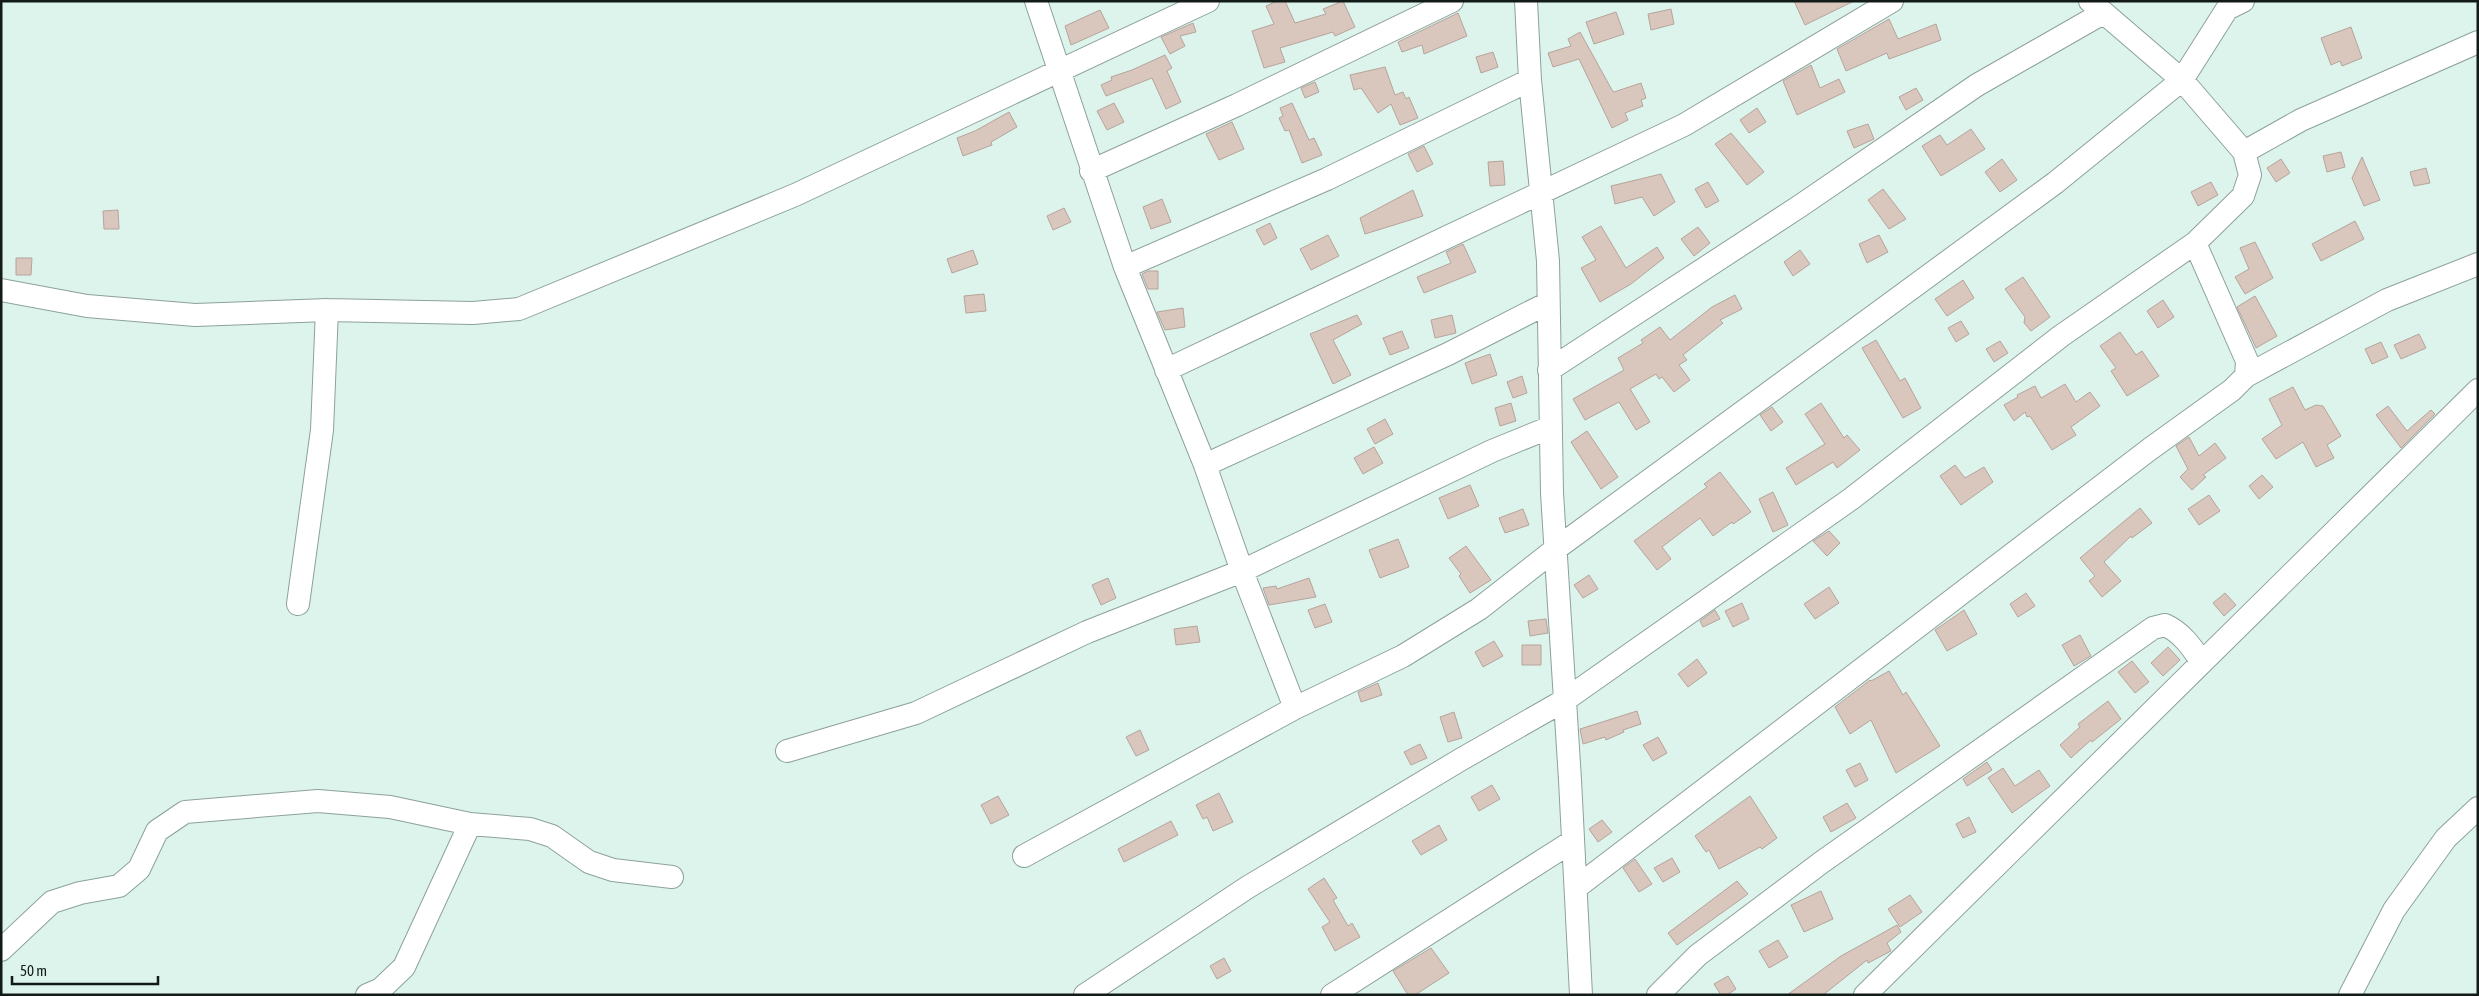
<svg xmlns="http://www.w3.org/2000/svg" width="2479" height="996" font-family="'Asap Condensed',sans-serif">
<rect width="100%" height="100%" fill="#ddf4ed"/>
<!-- building -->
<path fill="#d9c6bd" stroke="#b6a49b" d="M1277,1H1285L1295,23L1326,14L1323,9L1343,1L1355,27L1335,36L1333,32L1280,48L1285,62L1264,68L1252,31L1274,24L1266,6Z
M1794,1H1854L1805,25Z
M1671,9L1674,24L1651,30L1648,14Z
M1100,10L1109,28L1071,45L1065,26Z
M1616,12L1624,34L1594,44L1586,22Z
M1458,13L1467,36L1424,54L1422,45L1402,52L1398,42Z
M1889,19L1898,39L1936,24L1941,40L1889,59L1887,53L1846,71L1837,49Z
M1193,23L1196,32L1180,36L1185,46L1170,54L1161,37Z
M2351,27L2362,58L2342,66L2340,61L2331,65L2321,38Z
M1580,32L1612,90L1614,92L1641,83L1646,98L1641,100L1643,106L1625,113L1628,120L1612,128L1579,59L1553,67L1548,53L1571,46L1568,39Z
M1493,52L1498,67L1481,73L1476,57Z
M1165,55L1172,68L1167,71L1181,102L1166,109L1152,78L1106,96L1101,85L1112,80L1111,77L1132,70Z
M1811,65L1820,88L1839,79L1845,92L1797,115L1783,81Z
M1385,67L1395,95L1403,92L1406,99L1409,97L1418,118L1400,125L1391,104L1378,113L1361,88L1354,90L1350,75Z
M1315,82L1319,92L1305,98L1301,88Z
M1916,88L1923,100L1906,110L1899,97Z
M1114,103L1124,122L1107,130L1097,111Z
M1292,103L1309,140L1314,138L1322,155L1302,163L1289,130L1285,131L1279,118L1283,116L1280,108Z
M1757,108L1766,122L1749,133L1740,120Z
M1009,112L1017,127L991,142L992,145L963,156L957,138L975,131Z
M1232,122L1244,149L1219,160L1206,134Z
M1868,124L1874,139L1854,148L1847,131Z
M1971,129L1985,149L1941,176L1922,146L1940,135L1947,145Z
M1731,133L1764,172L1747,185L1715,144Z
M1424,146L1433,164L1417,172L1408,154Z
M2341,152L2345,167L2327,172L2323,156Z
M2362,157L2380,200L2364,206L2352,178Z
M2002,159L2017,180L2000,192L1985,172Z
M2281,159L2290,173L2276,182L2267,168Z
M1503,161L1505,185L1490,186L1488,162Z
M2426,168L2430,183L2414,186L2410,172Z
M1661,174L1675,202L1654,216L1642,197L1615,204L1611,186Z
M1708,182L1719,201L1706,208L1695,189Z
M2211,182L2218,195L2198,206L2191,192Z
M1883,189L1906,219L1889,229L1868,200Z
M1413,190L1423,216L1365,234L1360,218Z
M1162,199L1171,222L1151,229L1143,207Z
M1064,208L1071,222L1053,230L1047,216Z
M118,210L119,229H104L103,211Z
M2355,221L2364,239L2321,261L2312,244Z
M1270,223L1277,238L1264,245L1256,230Z
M1601,226L1626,268L1657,247L1664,258L1631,284L1600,302L1581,268L1596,260L1582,237Z
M1698,227L1710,243L1694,256L1681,239Z
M1328,235L1339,256L1311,270L1300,249Z
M1879,235L1888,252L1867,263L1859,244Z
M2255,242L2273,278L2245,294L2235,277L2249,269L2240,248Z
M1463,244L1476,272L1424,293L1417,277L1451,263L1446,252Z
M973,250L978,264L952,273L947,259Z
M1800,250L1810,264L1793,276L1784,262Z
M16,258H32L31,275H16Z
M1148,271H1158V289H1148L1142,274Z
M2023,277L2050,317L2031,331L2024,323L2025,317L2005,289Z
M1963,280L1974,298L1947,316L1935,299Z
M984,294L986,311L966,313L964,296Z
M1735,295L1742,309L1720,320L1723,323L1683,355L1687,360L1679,365L1690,380L1674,392L1662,377L1659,379L1656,374L1630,389L1650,422L1636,430L1619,402L1585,420L1573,399L1624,370L1618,358L1643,343L1641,340L1660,327L1670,340L1712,307Z
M2255,296L2277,336L2256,348L2237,307Z
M2163,300L2174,317L2158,328L2147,311Z
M1183,308L1185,327L1165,330L1157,312Z
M1357,315L1362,324L1333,340L1351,375L1333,384L1310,334Z
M1452,315L1456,333L1435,338L1431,320Z
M1961,321L1969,334L1956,342L1948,328Z
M1402,331L1409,348L1390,355L1383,338Z
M2120,332L2136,355L2142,351L2159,376L2127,396L2111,371L2116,368L2100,346Z
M2419,334L2426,348L2401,359L2394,345Z
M1876,340L1900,381L1905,378L1921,408L1903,418L1862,348Z
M2000,341L2008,353L1994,362L1986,349Z
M2381,342L2388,357L2372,364L2365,349Z
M1490,354L1497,375L1472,384L1465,363Z
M1522,376L1527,393L1513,398L1507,382Z
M2065,384L2076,402L2090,392L2100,406L2071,427L2076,435L2052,450L2030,416L2027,417L2025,412L2014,421L2004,405L2018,397L2017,395L2035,386L2041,398Z
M2293,387L2305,410L2316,405L2323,406L2341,436L2327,445L2334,458L2316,467L2303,442L2276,459L2262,439L2282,425L2269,399Z
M1511,403L1516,421L1500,426L1495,408Z
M1821,403L1844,438L1847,435L1860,450L1837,468L1833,462L1796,485L1786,468L1825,444L1805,414Z
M2388,406L2407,431L2431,410L2435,414L2401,448L2376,415Z
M1772,407L1783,422L1771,431L1760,415Z
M1385,419L1393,434L1375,444L1367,429Z
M1587,431L1618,477L1601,489L1571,442Z
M2189,437L2199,456L2215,443L2226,458L2203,475L2206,477L2192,490L2180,477L2188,469L2176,446Z
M1374,447L1383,463L1363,474L1354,458Z
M1955,465L1965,478L1984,467L1993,482L1961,505L1940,476Z
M1720,472L1751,512L1733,524L1732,522L1713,536L1700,518L1662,547L1671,559L1657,570L1634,541L1707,487L1704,484Z
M2262,475L2273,487L2259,499L2249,486Z
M1470,485L1479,506L1448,519L1439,498Z
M1773,492L1788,525L1773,532L1759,499Z
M2209,495L2220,511L2199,525L2188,509Z
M2140,508L2152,523L2132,538L2131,536L2104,562L2121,581L2102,597L2089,581L2095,576L2080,558Z
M1523,509L1529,525L1505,533L1499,518Z
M1829,531L1840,543L1827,556L1813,541Z
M1398,539L1409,567L1380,578L1369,550Z
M1466,546L1491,580L1470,593L1459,576L1461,574L1449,558Z
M1589,575L1598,589L1583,598L1574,585Z
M1108,578L1116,598L1101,605L1092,585Z
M1309,578L1316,597L1269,605L1263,588L1276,586L1277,589Z
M1829,587L1839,603L1815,619L1804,604Z
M2026,593L2035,606L2018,617L2010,604Z
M2225,593L2236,605L2224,616L2213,603Z
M1742,603L1749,619L1733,627L1725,611Z
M1325,604L1332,622L1315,628L1308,610Z
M1715,610L1720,619L1703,627L1700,621Z
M1964,610L1977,634L1947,651L1935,630Z
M1546,619L1548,633L1530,636L1528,621Z
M1197,626L1200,642L1176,645L1174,629Z
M2080,635L2091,656L2074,666L2062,645Z
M1494,641L1503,656L1483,667L1475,652Z
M1522,645H1541V665H1522Z
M2168,647L2180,660L2163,676L2151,663Z
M1697,659L1707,673L1688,687L1678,674Z
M2132,661L2149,682L2135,693L2118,672Z
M1889,671L1903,695L1906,692L1940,746L1896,773L1871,720L1850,734L1835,707L1870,680L1871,681Z
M1378,683L1382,695L1361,702L1358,692Z
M2108,701L2121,719L2092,742L2091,740L2071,758L2060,745L2080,727L2078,724Z
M1637,711L1641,724L1623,730L1624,732L1606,740L1605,737L1583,744L1580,729Z
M1454,712L1462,738L1448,742L1440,717Z
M1140,730L1149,750L1136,756L1126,737Z
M1658,737L1667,753L1653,761L1643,745Z
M1420,744L1427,758L1411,765L1404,752Z
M1987,762L1992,770L1967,786L1963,779Z
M1860,763L1868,780L1855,787L1846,770Z
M2003,768L2015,786L2039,770L2050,786L2012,813L1988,778Z
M1492,785L1500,799L1479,811L1471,797Z
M1219,793L1233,822L1213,831L1207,817L1203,819L1196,805Z
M998,796L1009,815L991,824L981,805Z
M1750,796L1777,838L1762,849L1760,847L1719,869L1709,850L1706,852L1695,836Z
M1847,803L1856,818L1831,832L1823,817Z
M1969,817L1976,832L1963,838L1956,824Z
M1602,820L1612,832L1598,842L1589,829Z
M1171,821L1178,835L1124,862L1118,849Z
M1439,825L1447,840L1421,855L1412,841Z
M1672,858L1680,872L1663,882L1654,868Z
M1635,859L1652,884L1639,892L1623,868Z
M1324,878L1337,898L1333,900L1348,926L1352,923L1360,937L1335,951L1322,927L1330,922L1308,889Z
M1737,881L1748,894L1677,945L1668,933Z
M1821,891L1833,919L1804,932L1791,905Z
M1910,895L1922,912L1900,927L1888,909Z
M1897,925L1901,932L1887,943L1891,951L1868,963L1867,960L1823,995H1787L1841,956Z
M1778,940L1788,957L1769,968L1759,951Z
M1431,948L1449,973L1415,995H1408L1393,971Z
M1224,958L1231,971L1217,979L1210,966Z
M1728,976L1736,989L1727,995H1721L1714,984Z"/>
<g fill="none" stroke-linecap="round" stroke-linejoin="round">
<defs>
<path id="minor" d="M1036,1L1125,267L1205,465L1242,571L1295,708
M1526,1L1530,80L1548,261L1552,493L1570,780L1581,995
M2244,152L2301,120L2478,42
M1091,171L1237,105L1452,1
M1125,267L1327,179L1530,80
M1,290L87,306L195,315L327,310L473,313L519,309L795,195L1208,1
M1166,370L1684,125L1892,1
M1549,370L1800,206L1977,85L2103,13
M2246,376L2387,300L2478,264
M1205,465L1448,354L1548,303
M298,604L322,430L327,310
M787,751L916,713L1087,632L1242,571L1492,451L1551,427
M1024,856L1295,708L1403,656L1479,609L1557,548L2055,183L2182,80L2227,9L2243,1
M1577,887L2150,449L2232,390L2246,376L2247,361L2195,243
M1,950L52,902L80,893L119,886L139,869L157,831L185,812L318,801L390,807L470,824L530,829L552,836L589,862L613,870L672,877
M367,995L381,989L404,967L470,824
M1085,995L1248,887L1460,760L1565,700L1851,499L2061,336L2195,243L2243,196L2250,175L2244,152L2182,80L2090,1
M1332,995L1573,841
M1658,995L1698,955L1822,862L2153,628L2165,625C2181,632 2191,646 2201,661
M1865,995L2478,390
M2350,995L2394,910L2446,838L2478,808"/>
</defs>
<!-- minor casing -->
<use href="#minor" stroke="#8ca19b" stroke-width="24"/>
<!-- minor -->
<use href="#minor" stroke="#fff" stroke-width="22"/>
</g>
<!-- border -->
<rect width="2479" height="996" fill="none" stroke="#131b19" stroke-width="5"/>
<!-- scale -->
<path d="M12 976v8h146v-8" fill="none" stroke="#131b19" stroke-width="2.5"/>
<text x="20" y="976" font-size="15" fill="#131b19" stroke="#ddf4ed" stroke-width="4" paint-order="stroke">50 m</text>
</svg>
